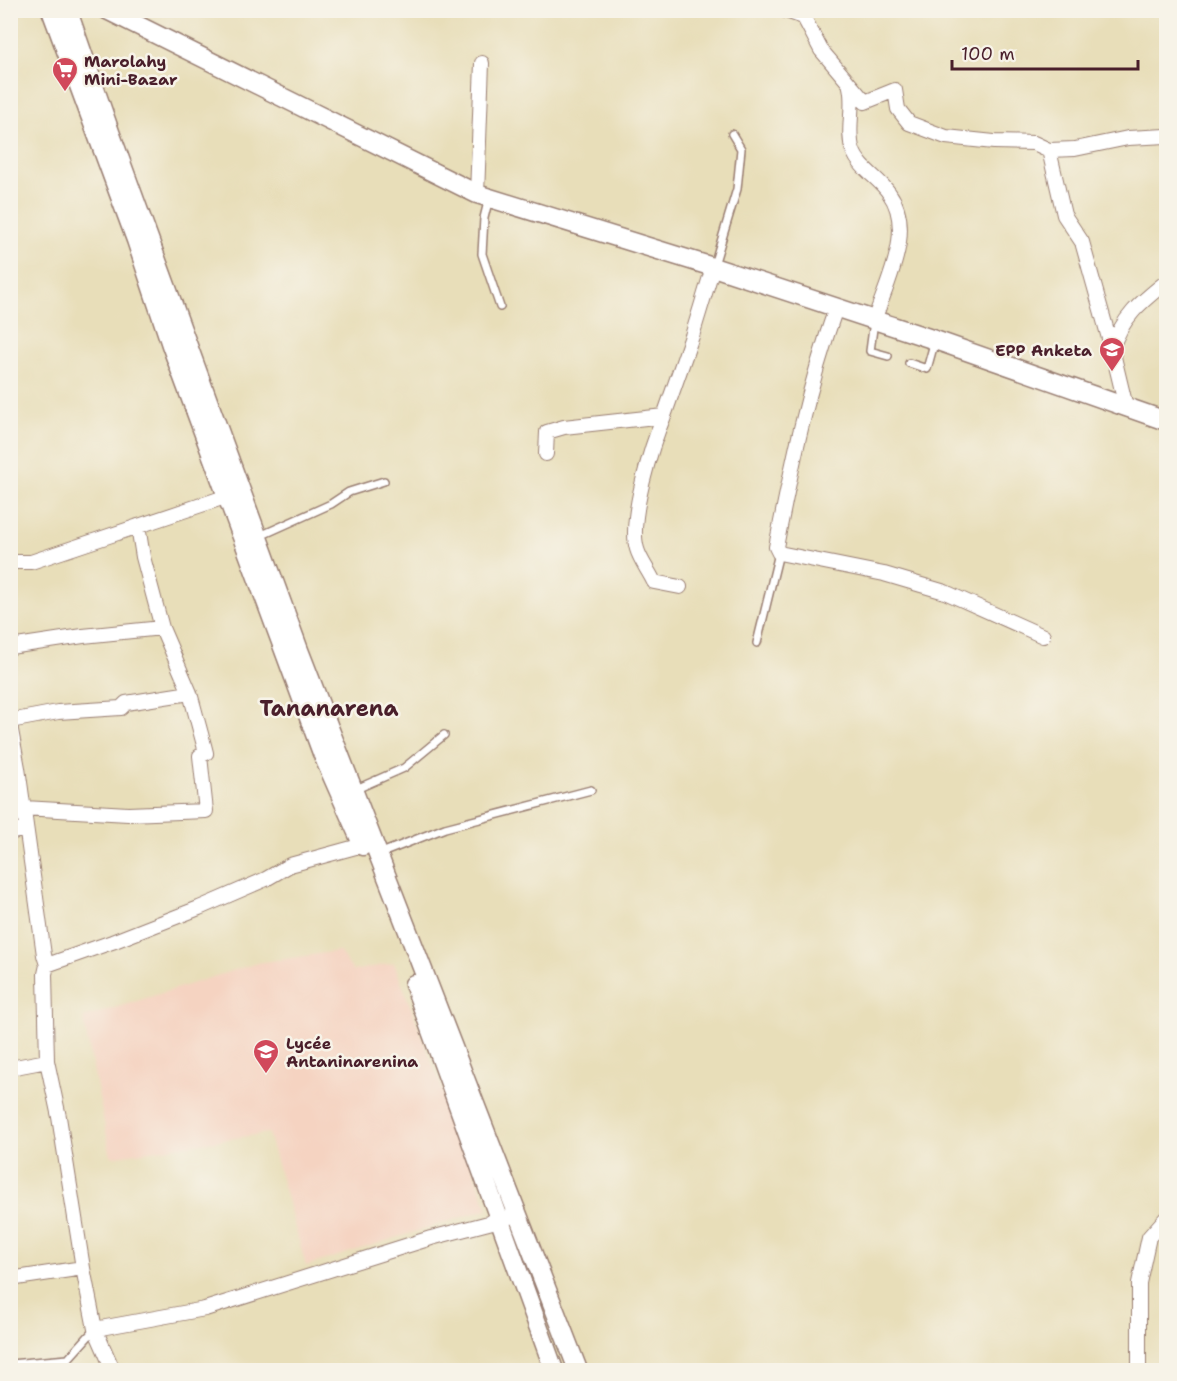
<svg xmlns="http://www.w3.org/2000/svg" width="1177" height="1381" font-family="'Shantell Sans',sans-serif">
<rect width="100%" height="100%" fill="#f7f3e8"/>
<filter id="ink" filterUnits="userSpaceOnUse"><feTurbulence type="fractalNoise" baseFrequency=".0167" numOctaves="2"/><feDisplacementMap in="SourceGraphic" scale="12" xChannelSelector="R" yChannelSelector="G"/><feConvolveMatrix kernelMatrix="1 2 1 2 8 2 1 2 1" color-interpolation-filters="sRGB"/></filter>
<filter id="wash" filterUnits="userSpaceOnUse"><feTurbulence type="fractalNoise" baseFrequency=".008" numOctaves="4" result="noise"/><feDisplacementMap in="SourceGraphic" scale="24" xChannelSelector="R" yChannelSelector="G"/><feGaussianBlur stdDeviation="1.35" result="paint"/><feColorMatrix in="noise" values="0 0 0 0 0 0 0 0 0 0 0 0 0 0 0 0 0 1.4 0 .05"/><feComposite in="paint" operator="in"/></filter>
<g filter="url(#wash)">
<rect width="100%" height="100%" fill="#e8deb9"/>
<!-- built -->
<path fill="#f5d3c1" d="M339,951L353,971L394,963L488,1209L306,1266L268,1133L111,1157L83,1018L257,963Z"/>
</g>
<g filter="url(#ink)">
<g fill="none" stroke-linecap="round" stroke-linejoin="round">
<defs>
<path id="lane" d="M489,198L484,218L482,254L500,307
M714,265L737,189L741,149L732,134
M874,321L870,351L888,356
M909,363L927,369L935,340
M260,536L331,504L349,492L384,481
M757,643L779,553
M354,790L404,768L444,735
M379,854L445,828L591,790
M10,1364L68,1359L95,1329"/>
<path id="street" d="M783,10L803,17
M800,10L821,50L865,102L895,90L898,109L909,123L946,137L994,142L1034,143L1049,150L1075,149L1128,138L1166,136
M850,87C855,108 846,131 853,151C861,170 878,177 889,193C916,230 886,284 874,321
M1049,150L1064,215L1082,242L1112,349L1126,407
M477,194L482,63
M836,308C808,387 792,465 776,547L779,553L884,574L945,592L1043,636
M1112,349C1122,317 1141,302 1166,282
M664,416C652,444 628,520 637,549C640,560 649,571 654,582L680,587
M546,454L547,432L564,427L664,416L692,336L713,267
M10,562H31L228,496
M10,647L83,636L162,628
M10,721L58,712L121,708L126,703L190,693
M10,725L18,768L10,770
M18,768L44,955L47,965L45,974L47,1061L59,1117L83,1268L95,1329L205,1309L431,1238L500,1220L518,1214
M24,808L128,814L206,811L200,756L206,753L204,745L190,693L162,628L143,557L138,526
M10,832L26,830
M47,965L112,942L199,908L266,879L290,865L363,845
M10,1068L47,1061
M10,1279L83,1268
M95,1329L113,1370
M1139,1370V1283L1149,1237L1166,1218"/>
<path id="secondary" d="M51,10L136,240L171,345L322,753L363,846
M70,10L71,20L110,132L299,650L578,1370
M107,10L477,194L713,267L935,340L1166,421
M414,984L554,1370"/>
</defs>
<!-- lane casing -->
<use href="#lane" stroke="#997e72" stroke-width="10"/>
<!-- street casing -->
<use href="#street" stroke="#997e72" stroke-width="16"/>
<!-- secondary casing -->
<use href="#secondary" stroke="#997e72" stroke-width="21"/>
<!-- lane -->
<use href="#lane" stroke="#fff" stroke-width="7"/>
<!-- street -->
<use href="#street" stroke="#fff" stroke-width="14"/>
<!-- secondary -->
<use href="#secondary" stroke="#fff" stroke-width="18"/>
</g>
</g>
<!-- icons -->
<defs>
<symbol id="supermarket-pin" viewBox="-11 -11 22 30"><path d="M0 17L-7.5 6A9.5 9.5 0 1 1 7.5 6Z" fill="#d1495b" stroke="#f7f3e8"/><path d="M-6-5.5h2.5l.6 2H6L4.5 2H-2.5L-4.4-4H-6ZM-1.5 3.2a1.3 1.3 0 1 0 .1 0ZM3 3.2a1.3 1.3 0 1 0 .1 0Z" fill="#fff"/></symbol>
<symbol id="school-pin" viewBox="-11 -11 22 30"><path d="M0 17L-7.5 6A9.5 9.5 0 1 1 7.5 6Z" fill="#d1495b" stroke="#f7f3e8"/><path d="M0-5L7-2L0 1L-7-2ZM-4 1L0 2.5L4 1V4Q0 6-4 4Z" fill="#fff"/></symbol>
</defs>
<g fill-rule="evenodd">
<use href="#supermarket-pin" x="50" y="55" width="30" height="40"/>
<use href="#school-pin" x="1097" y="335" width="30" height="40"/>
<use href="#school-pin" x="251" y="1037" width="30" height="40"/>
</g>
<g text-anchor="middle" stroke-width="5" stroke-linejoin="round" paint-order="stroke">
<!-- poi labels -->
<g font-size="16" font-weight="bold" fill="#4a1f2b" stroke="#f7f3e8" text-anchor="start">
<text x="84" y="67">Marolahy<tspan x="84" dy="18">Mini-Bazar</tspan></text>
<text x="1092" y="356" text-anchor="end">EPP Anketa</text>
<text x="286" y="1049">Lycée<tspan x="286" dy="18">Antaninarenina</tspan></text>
</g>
<!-- district labels -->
<g font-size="22" font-weight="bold" fill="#4a1f2b" stroke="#f7f3e8">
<text x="329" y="716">Tananarena</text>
</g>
</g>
<!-- margin -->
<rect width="1177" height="1381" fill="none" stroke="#f7f3e8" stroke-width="36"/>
<!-- scale -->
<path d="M952 60v9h186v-9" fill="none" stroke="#4a1f2b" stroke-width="3"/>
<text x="961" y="60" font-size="18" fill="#4a1f2b" stroke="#f7f3e8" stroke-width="4.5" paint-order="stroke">100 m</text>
</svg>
